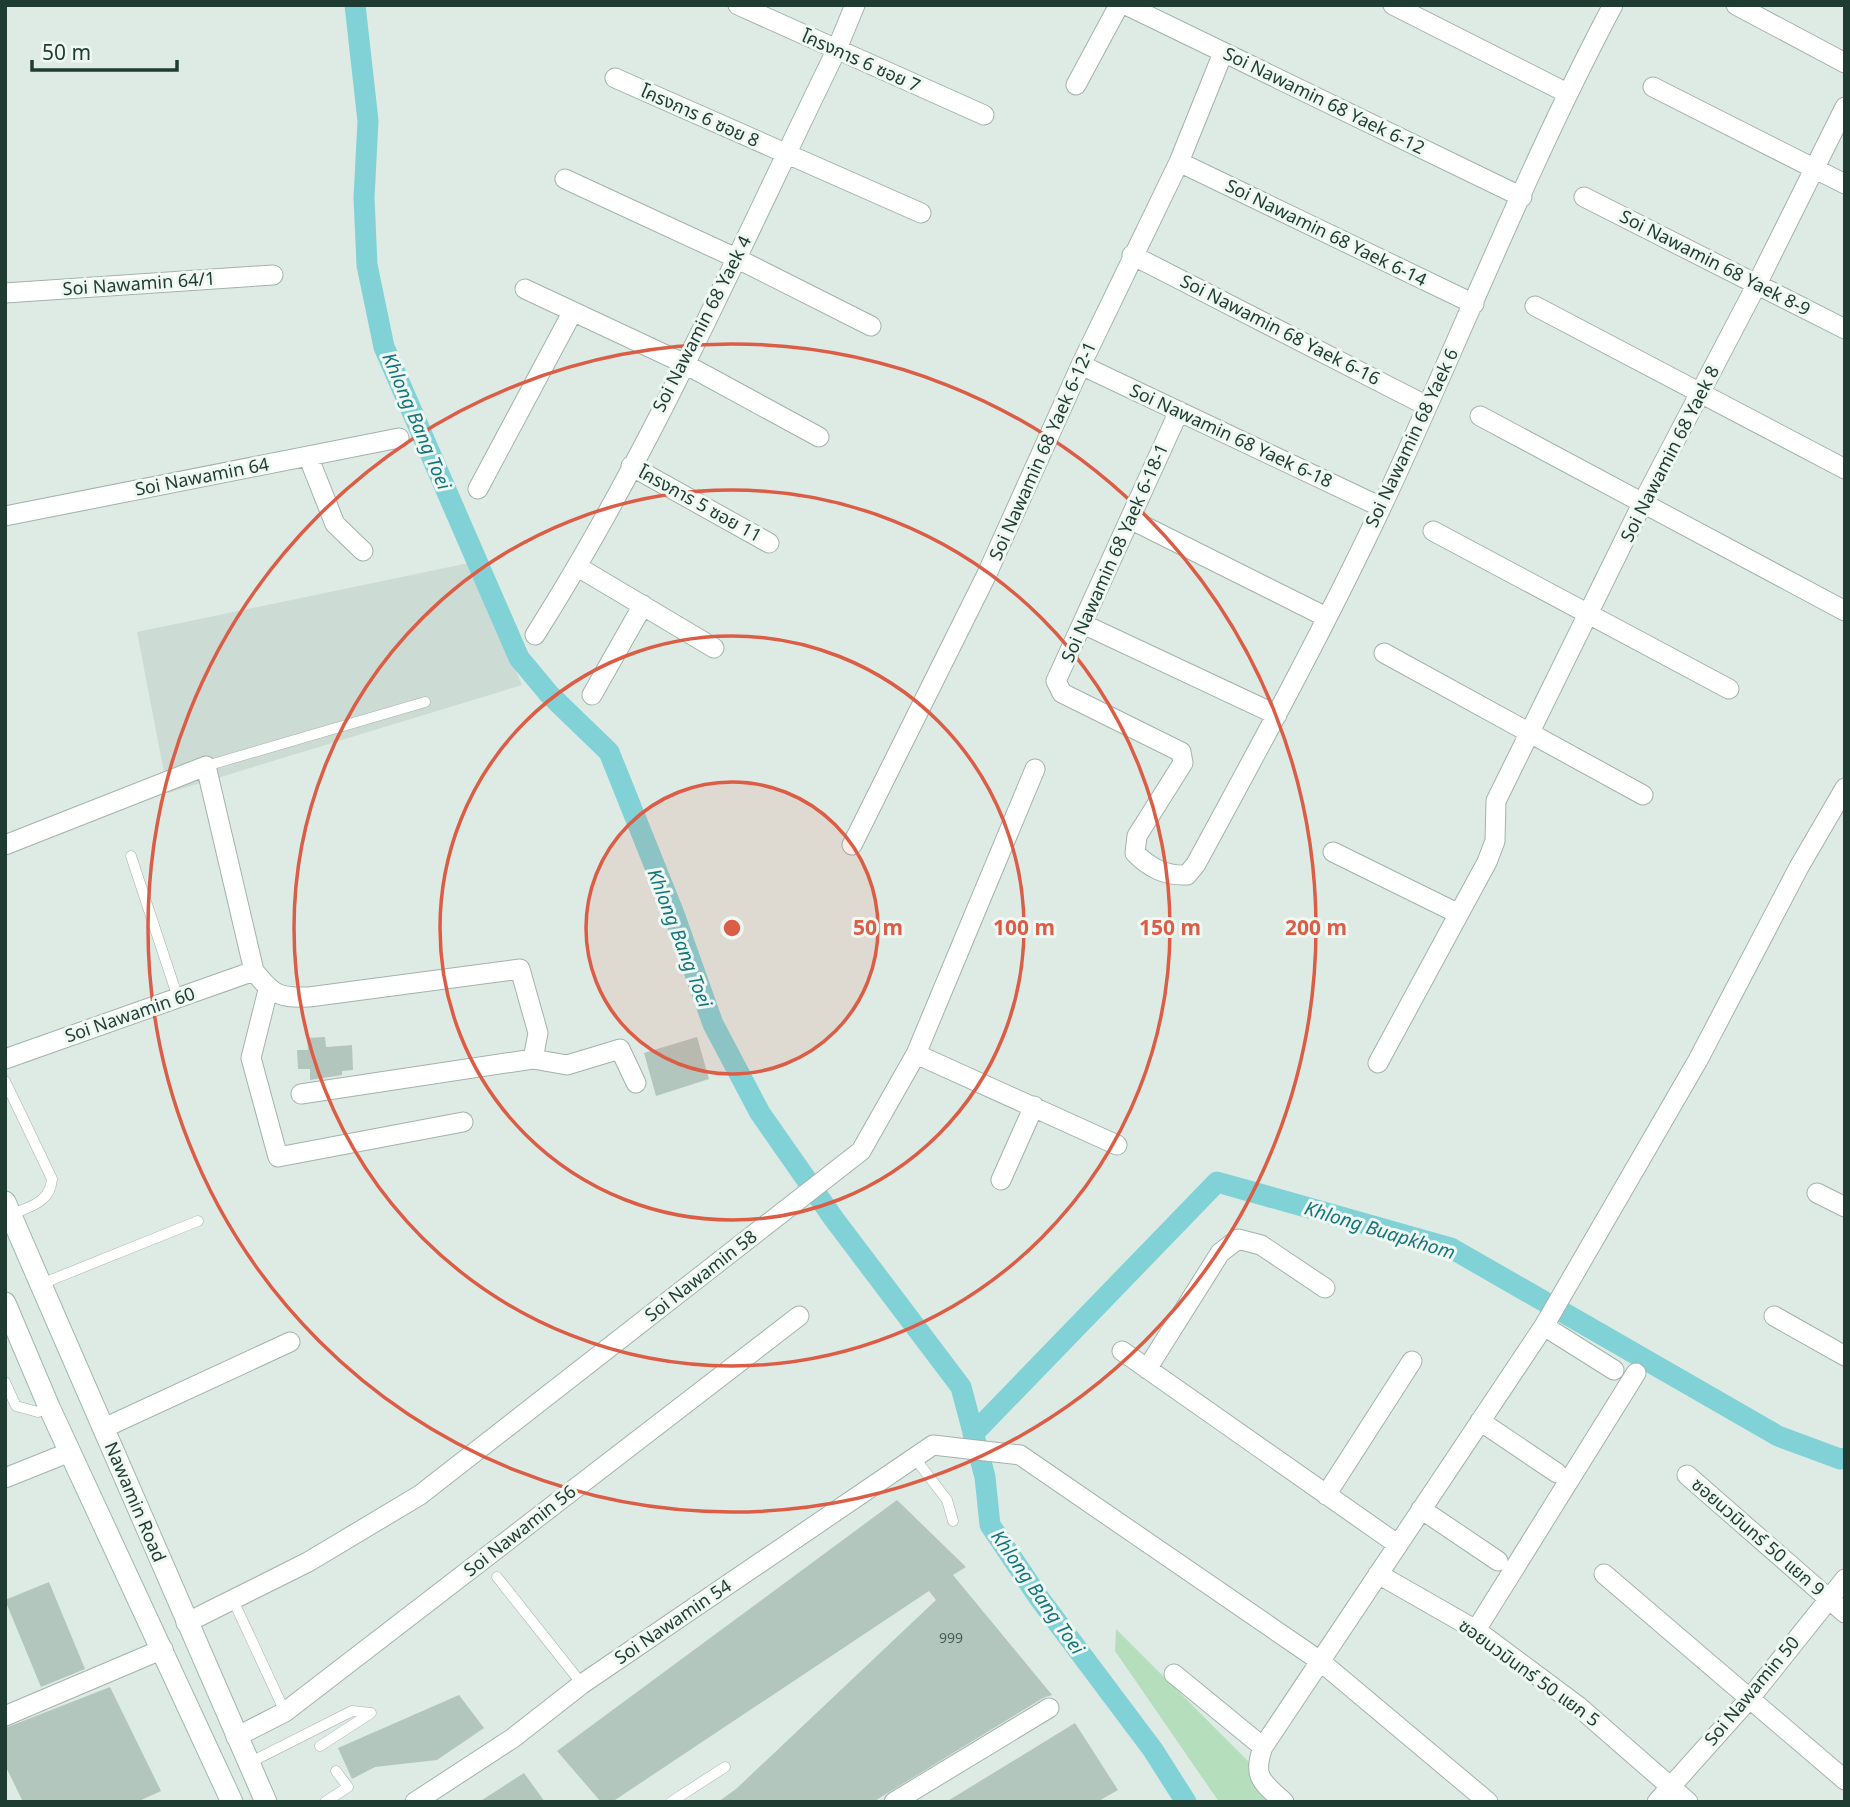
<svg xmlns="http://www.w3.org/2000/svg" width="1850" height="1807" font-family="'Noto Sans','Noto Sans Thai',sans-serif">
<rect width="100%" height="100%" fill="#deebe4"/>
<!-- built -->
<path fill="#ccdbd3" d="M469,563L522,685L168,793L137,632Z"/>
<!-- green -->
<path fill="#b5dfbc" d="M1116,1629L1289,1802H1219L1115,1651Z"/>
<g fill="none" stroke-linecap="round" stroke-linejoin="round">
<!-- canal -->
<path stroke="#81d2d6" stroke-width="21" d="M355,5L368,121L364,198L367,265L384,347L519,658L549,694L609,752L674,914L713,1024L760,1113L834,1219L961,1387L985,1477L990,1525L1039,1598L1153,1750L1186,1802
M973,1434L1217,1182L1451,1248L1778,1436L1840,1459L1845,1458"/>
</g>
<!-- building -->
<path fill="#b3c6bd" d="M325,1037L326,1047L352,1045L353,1070L342,1071V1075L310,1080V1069H298L297,1050H308L307,1038Z
M697,1037L709,1079L656,1096L644,1053Z
M897,1500L966,1567L953,1575L1052,1695L1043,1698L873,1802H718L736,1789L936,1600L929,1591L612,1802H601L557,1751Z
M49,1582L85,1669L41,1687L5,1600Z
M110,1687L161,1791L137,1802H23L5,1765V1728Z
M459,1695L484,1728L437,1760L375,1767L352,1779L338,1748Z
M1075,1723L1118,1790L1097,1802H946Z
M524,1773L545,1802H479Z"/>
<g fill="none" stroke-linecap="round" stroke-linejoin="round">
<defs>
<path id="lane" d="M206,766L425,702
M131,856L178,998
M5,1081L52,1179C50,1203 30,1206 11,1215
M41,1284L198,1221
M5,1382L16,1406L38,1412L49,1407
M914,1457L947,1500L953,1521
M497,1577L582,1684
M233,1600L285,1712
M249,1763L352,1711L371,1713L320,1746
M325,1802L348,1787L336,1771
M671,1802L725,1767"/>
<path id="street" d="M738,5L984,115
M1126,5L1522,197
M1393,5L1567,93
M1736,5L1845,63
M615,78L921,213
M1076,85L1119,5
M1653,87L1845,184
M1179,162L1474,304
M565,179L736,258L871,326
M1584,197L1845,329
M1132,255L1427,406
M525,289L683,363L819,437
M5,293L273,275
M1535,306L1845,469
M1081,365L1381,507
M1179,411L1056,681L1062,693L1181,752L1183,763L1137,836L1135,853C1150,868 1165,876 1187,875L1196,864C1260,746 1325,627 1382,506C1460,340 1527,167 1613,5
M1480,416L1845,611
M308,456L335,524L363,551
M631,466L769,543
M478,489L572,313
M5,516L399,438
M1130,519L1326,617
M1433,531L1729,689
M578,567L714,648
M1083,624L1277,715
M535,635C652,451 740,247 836,51L855,5
M1384,653L1643,795
M592,695L643,605
M5,845L206,766L254,971C273,995 279,998 309,997L520,969L538,1033L533,1059L301,1094
M852,845L986,576L1081,365L1179,162L1223,53
M1333,852L1459,914
M268,990L251,1058L278,1157L463,1122
M916,1054L1117,1145
M5,1059L254,971
M533,1059L567,1065L620,1049L636,1083
M1378,1063L1487,862L1495,841L1496,801L1643,502L1757,284L1845,107
M1001,1180L1034,1106
M1817,1193L1845,1207
M1774,1316L1845,1356
M1544,1326L1614,1370
M1122,1351L1397,1544
M1147,1369L1220,1253L1238,1239L1261,1245L1325,1288
M1480,1421L1557,1473
M104,1428L290,1342
M1687,1475L1845,1613
M5,1478L70,1452
M1326,1495L1412,1361
M1421,1509L1498,1561
M1378,1574L1476,1630L1578,1706L1688,1802
M1604,1574L1845,1780
M186,1623L308,1562L420,1495L861,1151L916,1054L1035,769
M1476,1630L1636,1373
M1174,1674L1263,1747
M5,1716L163,1649
M236,1737L285,1712L799,1316
M415,1802L513,1738L582,1684L933,1445L1020,1455L1320,1661L1488,1802
M894,1802L1049,1708
M1284,1802C1262,1782 1252,1777 1263,1747L1544,1326L1698,1060L1799,867L1845,788
M1657,1802L1750,1698L1845,1579"/>
<path id="secondary" d="M5,1202L266,1802
M5,1303L49,1407L232,1802"/>
</defs>
<!-- lane casing -->
<use href="#lane" stroke="#a1b3ab" stroke-width="11"/>
<!-- street casing -->
<use href="#street" stroke="#a1b3ab" stroke-width="21"/>
<!-- secondary casing -->
<use href="#secondary" stroke="#9cb8ab" stroke-width="23"/>
<!-- lane -->
<use href="#lane" stroke="#fff" stroke-width="10"/>
<!-- street -->
<use href="#street" stroke="#fff" stroke-width="19"/>
<!-- secondary -->
<use href="#secondary" stroke="#fff" stroke-width="21"/>
</g>
<!-- distance rings -->
<circle cx="732" cy="928" r="146" fill="#dc5d46" fill-opacity=".12"/>
<g fill="none" stroke="#dc5d46" stroke-width="3.5">
<circle cx="732" cy="928" r="146"/>
<circle cx="732" cy="928" r="292"/>
<circle cx="732" cy="928" r="438"/>
<circle cx="732" cy="928" r="584"/>
</g>
<g text-anchor="middle" stroke-width="6" stroke-linejoin="round" paint-order="stroke">
<!-- number labels -->
<g font-size="14" fill="#435e54">
<text x="951" y="1643">999</text>
</g>
<!-- street labels -->
<g font-size="18" fill="#1e3c31" stroke="#eff8f2">
<text transform="translate(861 61) rotate(24)" y="6">โครงการ 6 ซอย 7</text>
<text transform="translate(1324 101) rotate(26)" y="6">Soi Nawamin 68 Yaek 6-12</text>
<text transform="translate(700 116) rotate(24)" y="6">โครงการ 6 ซอย 8</text>
<text transform="translate(1326 233) rotate(26)" y="6">Soi Nawamin 68 Yaek 6-14</text>
<text transform="translate(1715 263) rotate(27)" y="6">Soi Nawamin 68 Yaek 8-9</text>
<text transform="translate(139 284) rotate(-4)" y="6">Soi Nawamin 64/1</text>
<text transform="translate(702 324) rotate(-63)" y="6">Soi Nawamin 68 Yaek 4</text>
<text transform="translate(1280 330) rotate(27)" y="6">Soi Nawamin 68 Yaek 6-16</text>
<text transform="translate(1231 436) rotate(25)" y="6">Soi Nawamin 68 Yaek 6-18</text>
<text transform="translate(1412 438) rotate(-65)" y="6">Soi Nawamin 68 Yaek 6</text>
<text transform="translate(1043 451) rotate(-66)" y="6">Soi Nawamin 68 Yaek 6-12-1</text>
<text transform="translate(1670 454) rotate(-63)" y="6">Soi Nawamin 68 Yaek 8</text>
<text transform="translate(202 477) rotate(-11)" y="6">Soi Nawamin 64</text>
<text transform="translate(700 504) rotate(29)" y="6">โครงการ 5 ซอย 11</text>
<text transform="translate(1115 553) rotate(-66)" y="6">Soi Nawamin 68 Yaek 6-18-1</text>
<text transform="translate(130 1015) rotate(-19)" y="6">Soi Nawamin 60</text>
<text transform="translate(701 1276) rotate(-38)" y="6">Soi Nawamin 58</text>
<text transform="translate(135 1502) rotate(67)" y="6">Nawamin Road</text>
<text transform="translate(520 1531) rotate(-38)" y="6">Soi Nawamin 56</text>
<text transform="translate(1758 1537) rotate(41)" y="6">ซอยนวมินทร์ 50 แยก 9</text>
<text transform="translate(673 1622) rotate(-34)" y="6">Soi Nawamin 54</text>
<text transform="translate(1529 1673) rotate(36)" y="6">ซอยนวมินทร์ 50 แยก 5</text>
<text transform="translate(1752 1691) rotate(-50)" y="6">Soi Nawamin 50</text>
</g>
<!-- water labels -->
<g font-size="19" font-style="italic" fill="#14767d" stroke="#eff8f2">
<text transform="translate(417 421) rotate(67)" y="7">Khlong Bang Toei</text>
<text transform="translate(680 938) rotate(69)" y="7">Khlong Bang Toei</text>
<text transform="translate(1380 1230) rotate(17)" y="7">Khlong Buapkhom</text>
<text transform="translate(1038 1592) rotate(55)" y="7">Khlong Bang Toei</text>
</g>
</g>
<circle cx="732" cy="928" r="10" fill="#dc5d46" stroke="#eff8f2" stroke-width="3.5"/>
<g font-size="21" text-anchor="middle" font-weight="bold" fill="#dc5d46" stroke="#eff8f2" stroke-width="6" stroke-linejoin="round" paint-order="stroke">
<text x="878" y="935">50 m</text>
<text x="1024" y="935">100 m</text>
<text x="1170" y="935">150 m</text>
<text x="1316" y="935">200 m</text>
</g>
<!-- border -->
<rect width="1850" height="1807" fill="none" stroke="#1e3c31" stroke-width="14"/>
<!-- scale -->
<path d="M32 60v10h145v-10" fill="none" stroke="#1e3c31" stroke-width="3.5"/>
<text x="42" y="60" font-size="21" fill="#1e3c31" stroke="#eff8f2" stroke-width="5" paint-order="stroke">50 m</text>
</svg>
